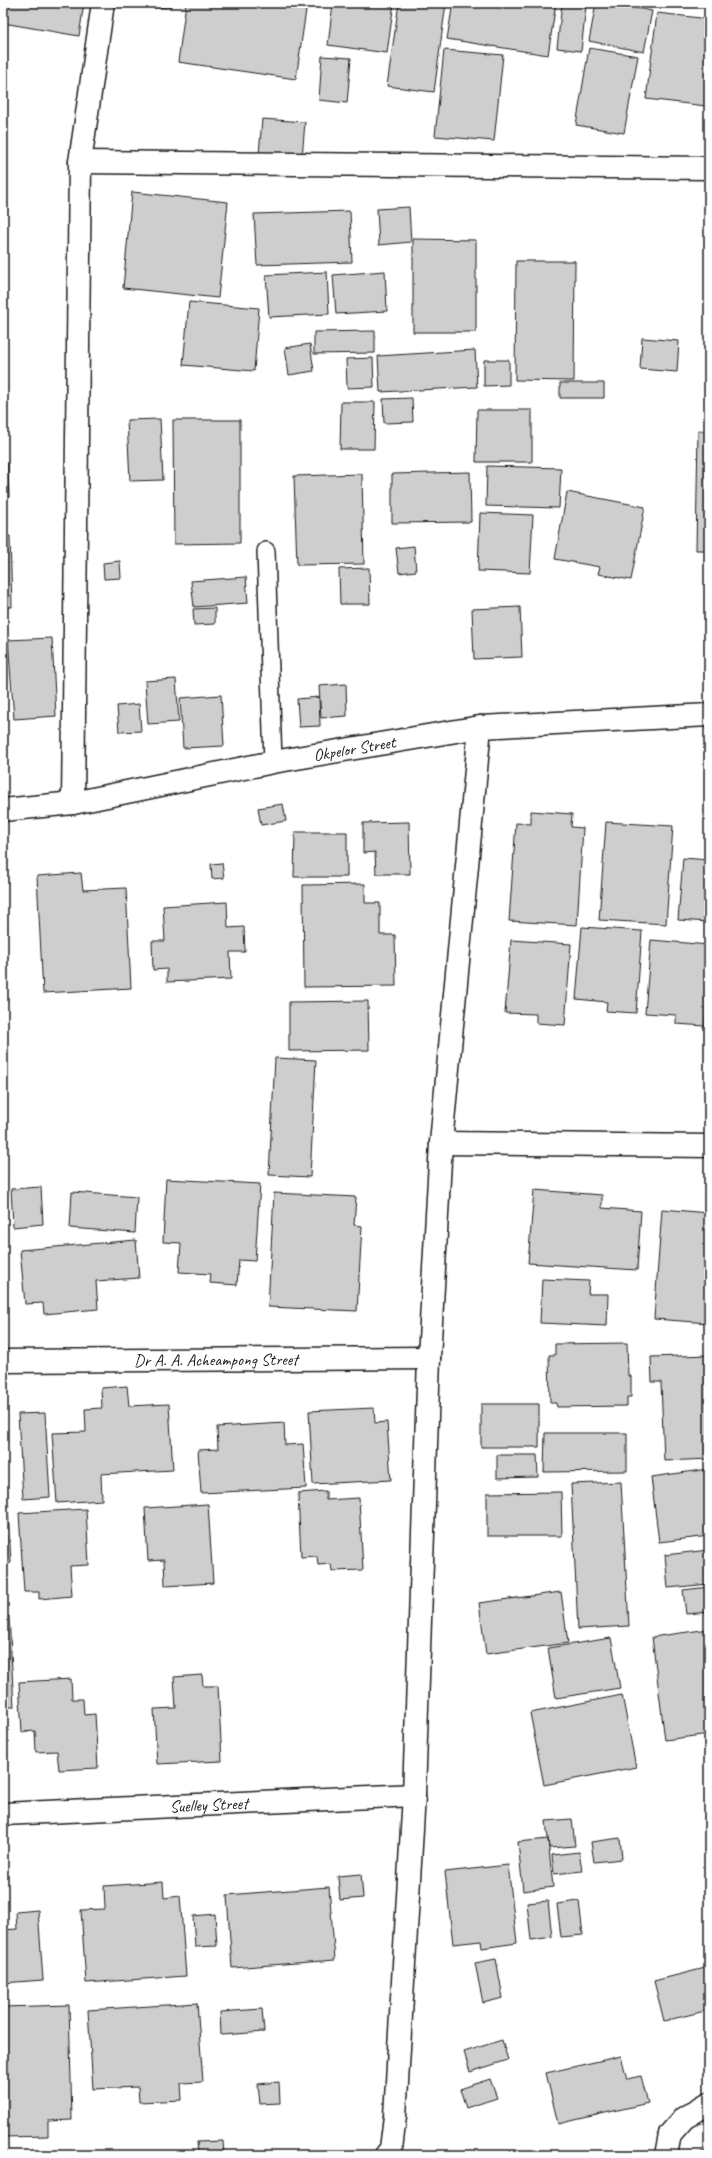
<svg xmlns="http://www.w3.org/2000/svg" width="712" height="2158" font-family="Caveat,sans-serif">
<rect width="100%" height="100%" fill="#fff"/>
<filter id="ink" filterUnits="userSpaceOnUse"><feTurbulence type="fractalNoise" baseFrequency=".025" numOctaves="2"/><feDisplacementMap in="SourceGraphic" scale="8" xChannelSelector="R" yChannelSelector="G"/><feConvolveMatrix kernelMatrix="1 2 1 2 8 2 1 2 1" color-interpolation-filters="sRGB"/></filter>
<g filter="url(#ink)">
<!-- building -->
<path fill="#cecece" stroke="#1c1c1c" d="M3,3H84L79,36L3,23Z
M151,3H171V7L152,8Z
M186,3H307L296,79L178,62Z
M333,3H394L387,53L328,45Z
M399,3H446L434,92L387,86Z
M453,3H556L548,55L447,39Z
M562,3L586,6L581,51L557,48Z
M596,3H611L652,11L644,52L589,41Z
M657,13L709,19V82L706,106L646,99Z
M589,48L638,56L624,133L576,125Z
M444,50L503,55L494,141L435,136Z
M322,56L351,58L347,103L319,100Z
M262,119L305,122L302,158L259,154Z
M132,192L228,202L218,298L123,288Z
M409,207L411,242L379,245L377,209Z
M350,211L352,262L257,265L254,214Z
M413,239L476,240V332H413Z
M516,261H575L574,381L515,380Z
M385,271L387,311L336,314L333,275Z
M327,272L329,314L269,317L266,275Z
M189,302L259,308L254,371L183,365Z
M375,331V353L314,354V332Z
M642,338L679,341L677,372L640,369Z
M310,344L314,371L289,375L285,348Z
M475,350L477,387L380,392L378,356Z
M373,358L374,387L347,388L346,359Z
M484,360H509V385L484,386Z
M560,383H604V398H560Z
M412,398L413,422L384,423L383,399Z
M341,402H375L374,449H340Z
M477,410H532V462H476Z
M160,419L163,480L130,481L127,420Z
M173,420H240V543L174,544Z
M698,431H709V550H696Z
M3,464H8L9,497L3,498Z
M487,466L561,468L559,508L486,506Z
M470,472L471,522L392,523V474Z
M362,474L364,564L297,565L294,476Z
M567,492L645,507L631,580L598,574L600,567L555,559Z
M480,513L533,515L530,573L478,571Z
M3,536H10L12,607H3Z
M414,546L416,571L399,573L396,548Z
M120,561L121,578L104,579L103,563Z
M369,568L370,604H340L339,569Z
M246,577L248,603L194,607L191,581Z
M520,607L522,657L474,659L472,609Z
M215,608V624L194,625L193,609Z
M52,638L56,716L14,719L8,640Z
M176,679L179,722L148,724L145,681Z
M3,681L6,721H3Z
M346,684L347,716L321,718L319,686Z
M221,695L224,746L183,748L180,698Z
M319,697L320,726L299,727L297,699Z
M139,704L141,731L119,732L117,706Z
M283,804L286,821L261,825L258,808Z
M531,811L572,814L571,827L583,828L577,925L509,921L516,823L531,824Z
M409,822L410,874H376L375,852L363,853V823Z
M606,822L673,826L666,924L599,920Z
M295,832H347V877H294Z
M683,858L709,860V922L678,920Z
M222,863L224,878L212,879L211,864Z
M81,873L83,890L126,888L131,988L43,993L37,876Z
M365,884V903H380V935H395L396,986L304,987L303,885Z
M227,902L228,928L244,927L245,952H230L231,979L167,982V969L153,970L152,941H165L163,906Z
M582,927L642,931L636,1013L606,1011L607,1002L576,999Z
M511,940L571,944L565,1025L536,1023V1014L505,1013Z
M651,940L709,945L705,1026L676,1024V1015L645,1013Z
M368,1001L369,1050L289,1051V1002Z
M275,1058L316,1060L310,1177L269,1175Z
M3,1149L6,1186H3Z
M166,1179L260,1184L255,1261L239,1260L237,1285L210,1283L211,1274L179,1272L181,1243L163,1242Z
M41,1187L43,1224L13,1227L11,1189Z
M534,1190L602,1195V1208L641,1211L637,1270L528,1263Z
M72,1192L137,1197L135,1233L70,1228Z
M274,1193L356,1197L354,1225L362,1226L357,1311L268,1307Z
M662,1209L709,1213V1323L654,1319Z
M136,1240L139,1278L96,1281L98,1309L44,1314L43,1303L25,1304L20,1250Z
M542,1279L589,1281L588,1294H608L607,1326L540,1323Z
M627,1343L628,1376H631V1397H627V1406L557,1407L556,1403H550L549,1355H555V1344Z
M709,1355V1459L664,1461L661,1382H652L651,1357Z
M127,1386L129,1406L169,1404L173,1470L101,1474L102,1500L57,1503L52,1433L86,1432L85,1409L102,1408L101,1388Z
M481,1404H539V1447H481Z
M374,1408L375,1423L387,1422L391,1480L313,1484L309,1411Z
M45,1413L50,1497L23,1499L18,1414Z
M284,1423L285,1445L303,1444L306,1488L201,1493L198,1450L218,1449L217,1427Z
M545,1433H627V1471L544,1472Z
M497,1455H537L538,1477L497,1478Z
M709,1469V1536L659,1542L651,1477Z
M621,1482L629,1626L578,1629L571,1484Z
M3,1490H7L11,1563L3,1564Z
M326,1491V1500L359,1498L363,1570L332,1571L331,1564L318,1565L317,1556L301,1557L298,1493Z
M561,1492L562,1536H487V1493Z
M208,1504L213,1583L165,1586L164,1560L148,1561L145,1508Z
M86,1509L89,1565L70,1566L72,1596L39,1599V1592H24L19,1513Z
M709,1550V1584L668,1588L665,1555Z
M709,1587V1612L686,1614L683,1590Z
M561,1592L568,1643L486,1654L479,1603Z
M3,1616H9L14,1707H3Z
M709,1629V1734L665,1740L652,1637Z
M611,1638L620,1688L556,1698L548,1648Z
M202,1675L203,1686H218L222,1761L157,1764L154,1709L176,1708L174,1677Z
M71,1679L72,1699H83L84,1715L95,1714L98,1768L59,1770L57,1751L36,1752L35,1731L22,1732L19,1682Z
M622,1695L636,1767L544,1785L530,1713Z
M572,1819L575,1846L549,1848L546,1821Z
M620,1838L622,1859L594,1862L591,1842Z
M548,1839L553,1887L523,1891L518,1842Z
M579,1852L582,1871L554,1874L552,1855Z
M508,1865L517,1943L482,1948L481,1941L453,1944L445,1872Z
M361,1874L363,1898L340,1900L338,1876Z
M163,1882L164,1898L180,1896L186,1976L86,1983L81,1910L105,1909L104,1886Z
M329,1887L335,1960L232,1968L227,1895Z
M548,1901L552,1937L531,1940L527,1903Z
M579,1901L583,1935L561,1937L557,1904Z
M38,1910L43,1980L3,1983V1930L17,1929L16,1912Z
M215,1914L217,1946L195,1947L193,1916Z
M496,1959L503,1998L483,2003L475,1963Z
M709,1967V2010L664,2021L654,1981Z
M197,2003L203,2082L181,2083L182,2100L139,2102L138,2087L93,2089L88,2010Z
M69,2005L72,2120L48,2121V2136L3,2137V2007Z
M262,2009L264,2032L221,2035L220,2012Z
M502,2040L508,2060L470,2072L464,2052Z
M621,2056L627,2079L641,2076L648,2103L558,2124L546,2073Z
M490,2079L497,2098L466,2108L460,2089Z
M279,2082L280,2103L260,2104L258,2084Z
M223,2141L224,2155H198L197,2142Z
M709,2150V2155H700L699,2153Z"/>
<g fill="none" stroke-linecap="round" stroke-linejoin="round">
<defs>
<path id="service" d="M266,551L273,762"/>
<g id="minor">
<path d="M80,162L709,168"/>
<path d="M73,803L80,162L103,3"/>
<path id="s1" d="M3,810L73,803L273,762L480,727L709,715"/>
<path d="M441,1143L709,1146"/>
<path id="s2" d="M3,1361L429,1358"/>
<path id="s3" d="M3,1814L414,1795"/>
<path d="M386,2155L391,2149L395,2116L414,1795L429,1358L441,1143L480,727"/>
<path d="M666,2155L670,2134L684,2118L709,2103"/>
</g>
</defs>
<!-- service casing -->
<use href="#service" stroke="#1c1c1c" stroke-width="20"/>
<!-- minor casing -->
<use href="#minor" stroke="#1c1c1c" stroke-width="25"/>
<!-- service -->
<use href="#service" stroke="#fff" stroke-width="17"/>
<!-- minor -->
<use href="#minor" stroke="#fff" stroke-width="22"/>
</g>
</g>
<g text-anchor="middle" stroke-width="3.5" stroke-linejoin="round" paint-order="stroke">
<!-- street labels -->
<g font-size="17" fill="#1c1c1c" stroke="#fff">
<text dy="6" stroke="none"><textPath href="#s1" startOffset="357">Okpelor Street</textPath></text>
<text dy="6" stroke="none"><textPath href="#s2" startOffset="213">Dr A. A. Acheampong Street</textPath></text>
<text dy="6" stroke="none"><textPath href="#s3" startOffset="206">Suelley Street</textPath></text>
</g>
</g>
<!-- margin -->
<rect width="712" height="2158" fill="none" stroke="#fff" stroke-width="16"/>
<rect x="8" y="8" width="696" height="2142" fill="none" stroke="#1c1c1c" stroke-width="1.5" filter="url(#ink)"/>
</svg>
